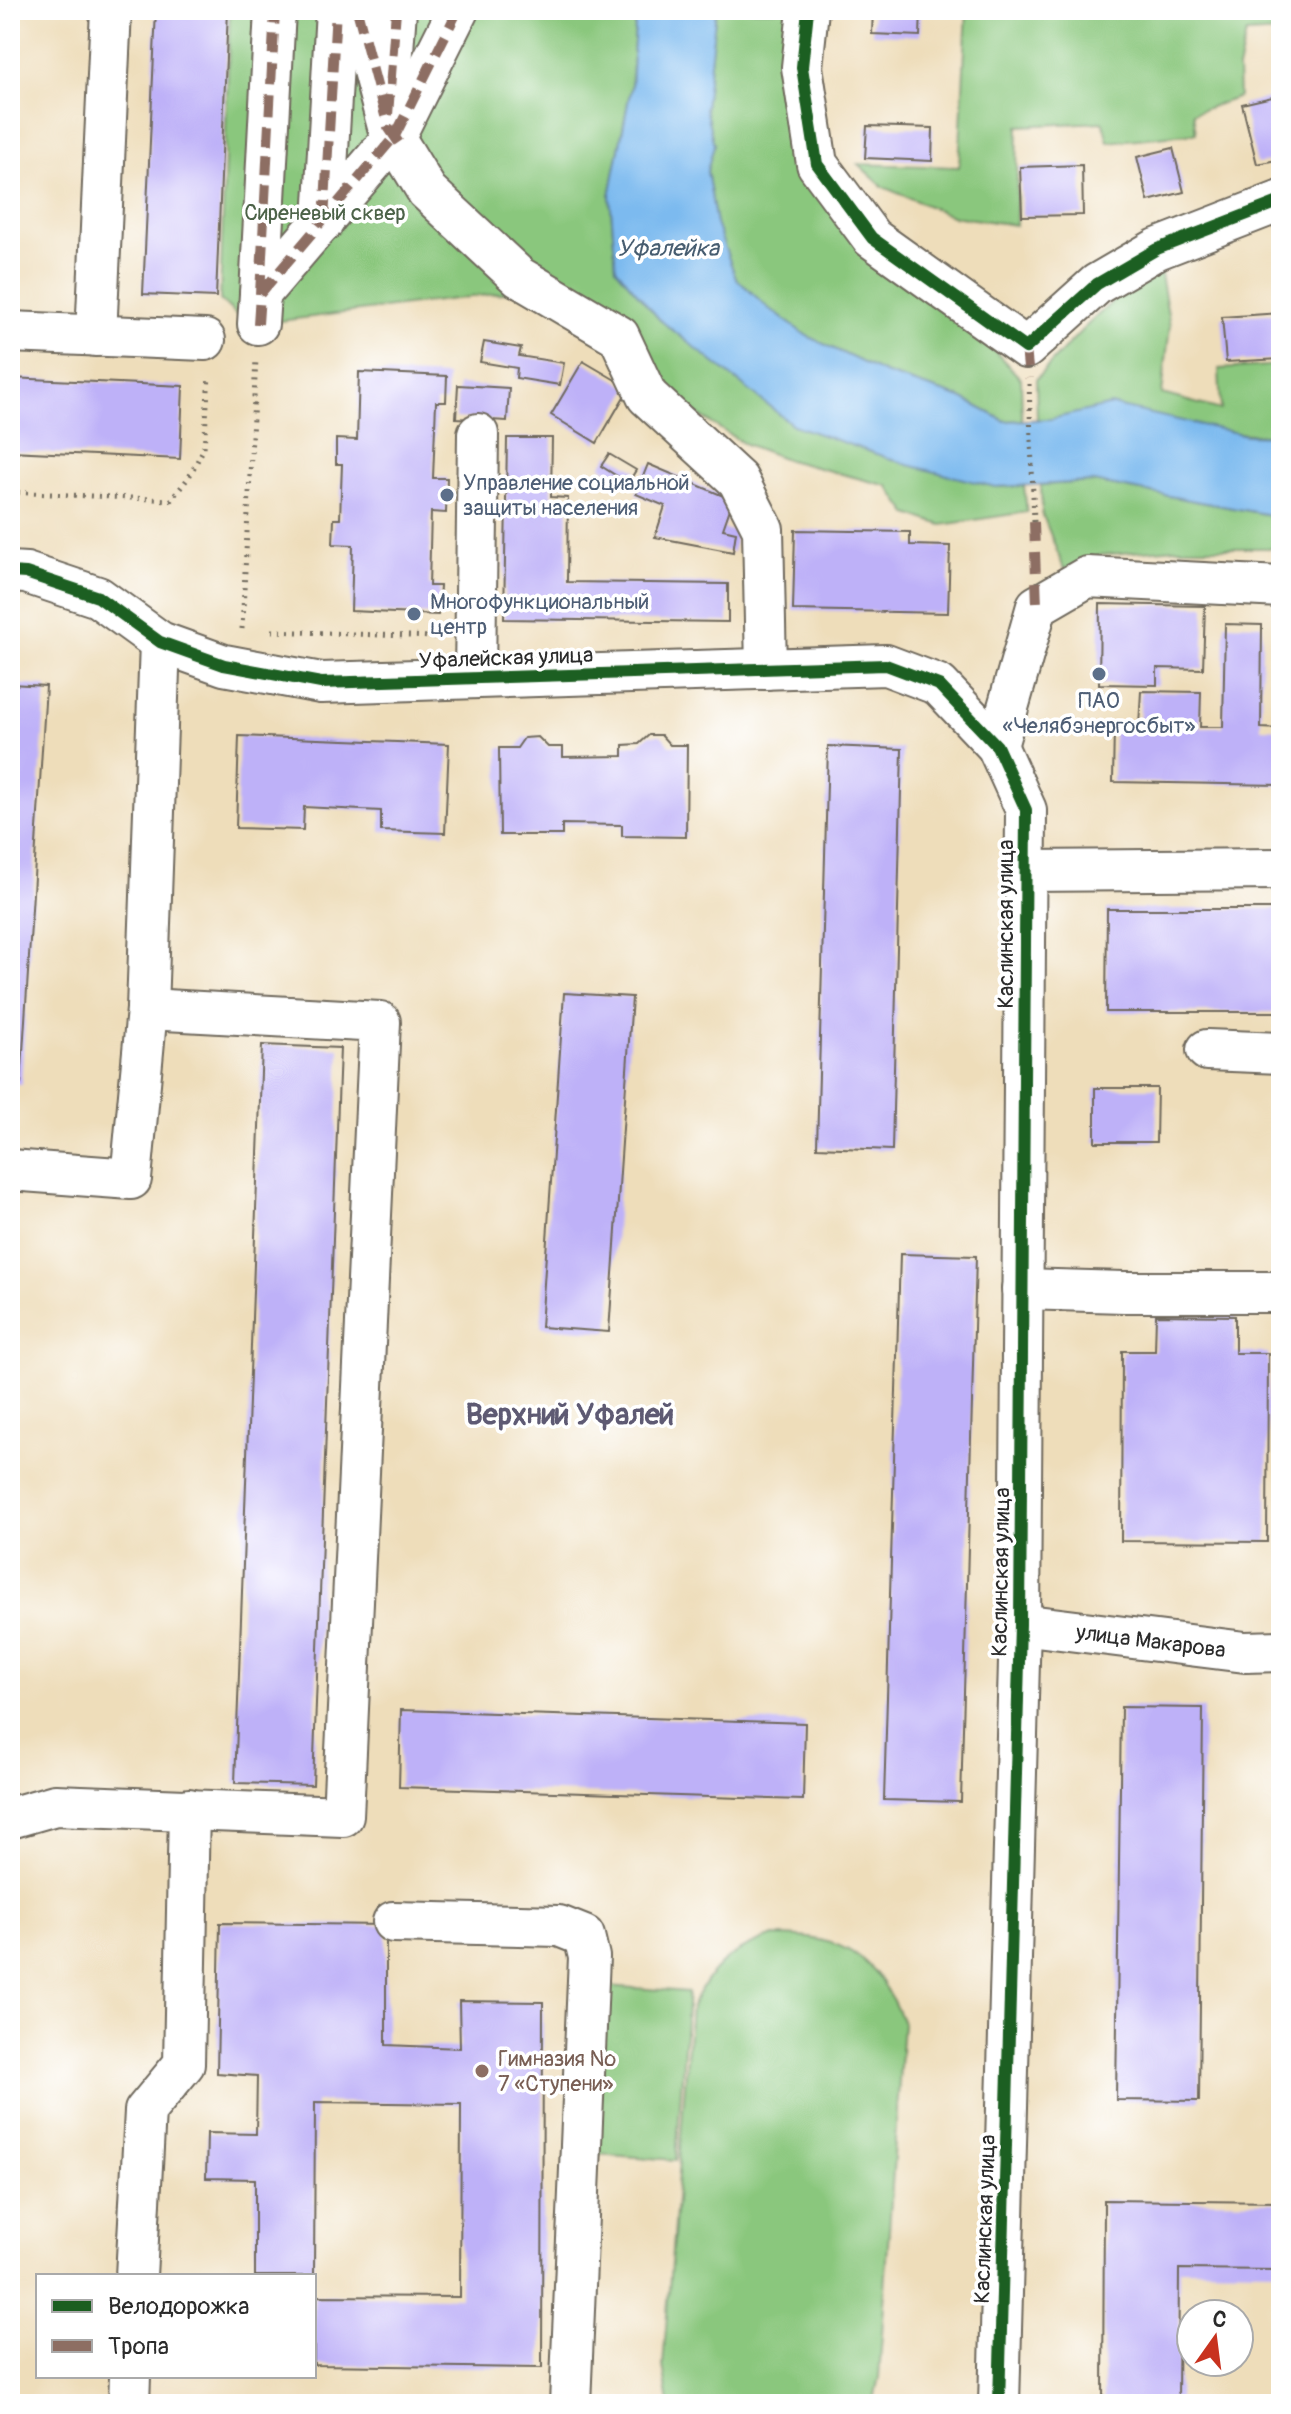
<svg xmlns="http://www.w3.org/2000/svg" width="1291" height="2414" font-family="Pangolin,sans-serif">
<rect width="100%" height="100%" fill="#fff"/>
<filter id="ink" filterUnits="userSpaceOnUse"><feTurbulence type="fractalNoise" baseFrequency=".0125" numOctaves="2"/><feDisplacementMap in="SourceGraphic" scale="16" xChannelSelector="R" yChannelSelector="G"/><feConvolveMatrix kernelMatrix="1 2 1 2 8 2 1 2 1" color-interpolation-filters="sRGB"/></filter>
<filter id="wash" filterUnits="userSpaceOnUse"><feTurbulence type="fractalNoise" baseFrequency=".006" numOctaves="4" result="noise"/><feDisplacementMap in="SourceGraphic" scale="32" xChannelSelector="R" yChannelSelector="G"/><feGaussianBlur stdDeviation="1.8" result="paint"/><feColorMatrix in="noise" values="0 0 0 0 0 0 0 0 0 0 0 0 0 0 0 0 0 1.4 0 .05"/><feComposite in="paint" operator="in"/></filter>
<g filter="url(#wash)">
<rect width="100%" height="100%" fill="#eeddba"/>
<!-- green -->
<path fill="#8ac77d" stroke="#5a7954" stroke-width="2" d="M230,10H458L395,137L519,291L248,325L220,300Z
M468,10H636L631,87L610,196L616,268L660,320L995,487L1024,486L1027,512L942,525L908,514L888,486L788,460L743,443L657,389L435,182L409,139Z
M716,10H795L793,138L1021,379L1022,420L1005,421L961,398L884,373L807,336L768,308L736,278L716,224L707,171L714,145L705,108Z
M967,10H1281V32L1246,34L1238,69L1239,97L1193,113L1196,133L1108,142L1103,122L1018,126L1016,225L952,216L883,187L858,164L959,167Z
M1160,269L1170,326L1162,394L1221,410L1219,369L1281,365V436L1037,420L1036,379L1083,329L1128,287Z
M1093,482L1281,517V548H1176L1101,555L1064,569L1042,513L1041,485Z
M774,1936C846,1936 876,1956 903,2023L879,2378L873,2404H669L663,2366L691,2007C711,1966 732,1950 774,1936Z
M607,1986L688,1992L676,2160L596,2154Z"/>
<!-- water -->
<path fill="#7cbaef" stroke="#54728d" stroke-width="2" d="M636,10H716L705,108L714,145L707,171L716,224L736,278L768,308L807,336L884,373L961,398L1005,421L1051,419L1111,405L1246,435L1281,436V517L1093,482L995,487L908,465L793,425L660,320L616,268L610,196L631,87Z"/>
<g id="blocks">
<!-- building -->
<path fill="#beb1f8" d="M156,10H228L216,297L143,294Z
M873,10H921L920,36L872,34Z
M1281,95V159L1257,164L1242,104Z
M867,126L933,128L932,161L865,158Z
M1173,148L1184,192L1148,201L1137,157Z
M1082,165L1083,215L1022,216L1020,167Z
M1281,313V359L1226,362L1222,317Z
M484,342L521,348L519,356L564,363L560,385L516,378L517,368L480,362Z
M583,361L629,388L597,443L551,415Z
M359,372L447,376L446,402H436L433,478H447L446,513L431,512L429,586H440L438,615L351,611L353,545L333,544L334,519H340L342,464H336V439L357,440Z
M10,378L183,386L180,459L10,451Z
M458,385L509,388L507,421L456,418Z
M507,438H552L551,497L568,498L567,582L728,584V622L504,619Z
M609,454L636,470L628,483L601,466Z
M648,464L733,500L723,529L736,532L733,552L655,537L665,506L636,494Z
M795,530L910,532V545L950,546L948,613L793,610Z
M1100,604L1205,606L1203,669L1157,668V685L1099,684Z
M1225,624L1262,625L1261,728L1281,729V785L1113,782L1114,726H1139L1141,691L1201,692L1200,727H1223Z
M10,684L46,686L21,1084L10,1083Z
M649,735H661L670,745H687L686,837L622,836V825L562,824V835H500L499,748H517L524,738L538,737L548,747H563V757L623,756V745L639,744Z
M239,736L449,744L445,833L381,831V811L304,807L303,830L236,828Z
M828,746L902,749L892,1150L817,1147Z
M1107,909H1281V1012H1106Z
M564,993L632,997L609,1332L541,1327Z
M262,1045L340,1048L313,1785L235,1783Z
M1095,1088H1157L1156,1142H1095Z
M900,1254L976,1256L961,1802L884,1800Z
M1156,1315L1235,1316V1353H1268L1267,1542L1121,1541L1122,1351H1155Z
M1121,1707L1203,1708L1199,2101L1116,2100Z
M401,1710L805,1723L803,1800L399,1787Z
M220,1923L386,1925V2045L460,2048L459,2001L543,2002L542,2368L314,2365V2296L460,2297L461,2104L315,2102L314,2276H255V2179L206,2178L207,2133L256,2134L257,2076L217,2073Z
M1104,2200L1281,2202V2270L1179,2269L1178,2404H1103Z"/>
</g>
</g>
<g filter="url(#ink)">
<use href="#blocks" fill-opacity="0" stroke="#6f695d" stroke-width="2"/>
<g fill="none" stroke-linecap="round" stroke-linejoin="round">
<defs>
<g id="minor">
<path d="M357,10L388,127L427,191L519,277L619,336L647,396L738,480L763,529L766,669"/>
<path d="M808,10L802,67L817,164L872,238L1026,348L1097,284L1157,249L1281,201"/>
<path d="M390,92L396,10"/>
<path d="M324,221L336,10"/>
<path d="M260,294L275,10"/>
<path d="M258,324L260,294L395,136L458,10"/>
<path d="M10,332L205,340"/>
<path d="M96,336L111,10"/>
<path d="M10,572L26,573L98,597L160,642L224,665L321,683L886,665L939,685L997,746L1026,810L1020,1624L999,2404"/>
<path d="M475,678L478,434"/>
<path d="M997,746L1037,606L1087,577L1281,587"/>
<path d="M1025,871L1281,869"/>
<path d="M1207,1050L1281,1053"/>
<path d="M10,1170L131,1179L147,1009L160,642"/>
<path d="M1022,1289L1124,1292H1281"/>
<path id="s1" d="M1020,1624L1245,1652L1281,1651"/>
<path d="M10,1818L55,1805L343,1816L380,1022L147,1009"/>
<path d="M393,1922L559,1926L584,1936L589,1957L570,2404"/>
<path d="M136,2276L145,2111L184,2064L189,1809"/>
<path d="M129,2404L130,2376"/>
</g>
</defs>
<!-- minor casing -->
<use href="#minor" stroke="#6f695d" stroke-width="44"/>
<!-- path -->
<path stroke="#6f695d" stroke-width="5" stroke-dasharray="2 6" stroke-linecap="butt" d="M1029,384L1034,522
M10,492L171,500L189,477L204,448L209,376
M242,629L256,359
M272,631L434,637"/>
<!-- minor -->
<use href="#minor" stroke="#fff" stroke-width="40"/>
<!-- quiet -->
<path stroke="#8d6e63" stroke-width="10" stroke-dasharray="20 10" stroke-linecap="butt" d="M357,10L388,127L401,146
M388,115L396,10
M324,221L336,10
M260,294L275,10
M258,324L260,294L395,136L458,10
M1026,348L1029,378
M1034,522L1037,606"/>
<defs>
<path id="cycleway" d="M808,10L802,67L817,164L872,238L1026,348L1097,284L1157,249L1281,201
M10,572L26,573L98,597L160,642L224,665L321,683L886,665L939,685L997,746L1026,810L1020,1624L999,2404"/>
</defs>
<!-- cycleway casing -->
<use href="#cycleway" stroke="#fff" stroke-width="17"/>
<!-- cycleway -->
<use href="#cycleway" stroke="#1b5e20" stroke-width="12"/>
</g>
</g>
<!-- markers -->
<g fill="#5c6f8a" stroke="#fff" stroke-width="3">
<circle cx="447" cy="495" r="8"/>
<circle cx="414" cy="614" r="8"/>
<circle cx="1099" cy="674" r="8"/>
</g>
<circle fill="#8d6e63" stroke="#fff" stroke-width="3" cx="482" cy="2071" r="8"/>
<g text-anchor="middle" stroke-width="7" stroke-linejoin="round" paint-order="stroke">
<!-- park labels -->
<g font-size="22" fill="#4c6248" stroke="#fff">
<text x="325" y="220">Сиреневый сквер</text>
</g>
<!-- service labels -->
<g font-size="22" fill="#4e5e75" stroke="#fff" text-anchor="start">
<text x="463" y="490">Управление социальной<tspan x="463" dy="25">защиты населения</tspan></text>
<text x="430" y="609">Многофункциональный<tspan x="430" dy="25">центр</tspan></text>
<text x="1099" y="708" text-anchor="middle">ПАО<tspan x="1099" dy="25">«Челябэнергосбыт»</tspan></text>
</g>
<!-- street labels -->
<g font-size="22" fill="#2b2b2b" stroke="#fff">
<text transform="translate(506 657) rotate(-2)" y="8">Уфалейская улица</text>
<text transform="translate(1005 924) rotate(-90)" y="8">Каслинская улица</text>
<text transform="translate(1000 1572) rotate(-89)" y="8">Каслинская улица</text>
<text dy="8" stroke="none"><textPath href="#s1" startOffset="132">улица Макарова</textPath></text>
<text transform="translate(984 2219) rotate(-88)" y="8">Каслинская улица</text>
</g>
<!-- education labels -->
<g font-size="22" fill="#785e54" stroke="#fff" text-anchor="start">
<text x="498" y="2066">Гимназия №<tspan x="498" dy="25">7 «Ступени»</tspan></text>
</g>
<!-- water labels -->
<g font-size="24" font-style="italic" fill="#475d70" stroke="#fff">
<text x="668" y="256">Уфалейка</text>
</g>
<!-- district labels -->
<g font-size="30" font-weight="bold" fill="#5e5a73" stroke="#fff">
<text x="570" y="1424">Верхний Уфалей</text>
</g>
</g>
<!-- margin -->
<rect width="1291" height="2414" fill="none" stroke="#fff" stroke-width="40"/>
<!-- legend -->
<rect x="36" y="2274" width="280" height="104" fill="#ffffff" stroke="#aaaaaa" stroke-width="2"/>
<rect x="52" y="2300" width="40" height="12" fill="#1b5e20" stroke="#aaaaaa" stroke-width="2"/>
<text x="108" y="2314" font-size="24" fill="#2b2b2b">Велодорожка</text>
<rect x="52" y="2340" width="40" height="12" fill="#8d6e63" stroke="#aaaaaa" stroke-width="2"/>
<text x="108" y="2354" font-size="24" fill="#2b2b2b">Тропа</text>
<!-- north arrow -->
<g transform="translate(1215 2338) rotate(14)"><circle r="38" fill="#ffffff" stroke="#aaaaaa" stroke-width="2"/>
<path d="M0-6L14 30L0 20L-14 30Z" fill="#c8321e"/>
<text y="-12" font-size="22" font-weight="bold" text-anchor="middle" fill="#2b2b2b">С</text>
</g>
</svg>
